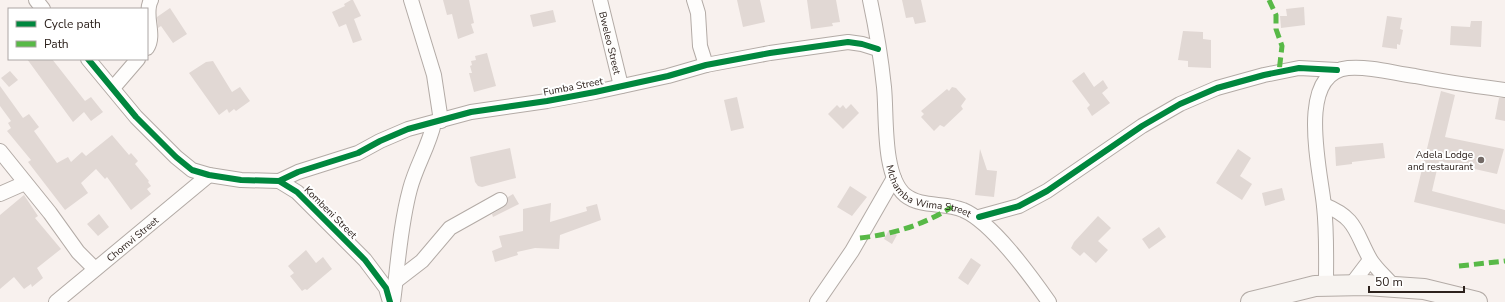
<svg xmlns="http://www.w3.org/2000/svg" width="1505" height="302" font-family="'Nunito Sans',sans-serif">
<rect width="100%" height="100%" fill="#f8f1ee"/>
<!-- building -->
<path fill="#e1d8d4" d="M351,0H353L361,16L354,19L362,40L353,43L346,24L339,27L332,12L345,6L344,4Z
M443,0H469L474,23L471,24L474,33L458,39L452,14L447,15Z
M737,0H760L765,22L743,27Z
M807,0H836L840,22L832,23L833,26L811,29Z
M902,0H921L926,22L915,24L913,17L906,18Z
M1304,7L1305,25L1281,28L1280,16H1287L1286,9Z
M170,8L187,34L173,43L161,26L158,28L157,17Z
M553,10L556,22L533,27L530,15Z
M1387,16L1402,18L1400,29L1403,30L1400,45L1397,44V49L1382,47Z
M1471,21H1482L1481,47L1450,45L1451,26L1470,27Z
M1183,31L1203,32V39L1211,40V68L1188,67V61L1178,60Z
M487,53L496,86L474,92L469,73H472L470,66L472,65L471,61L476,60L475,56Z
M27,59H52L85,101L91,97L103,112L91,121L84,112L73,122Z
M213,61L232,92L240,87L250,101L236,111L234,109L229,113L227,109L219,115L189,73L206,62Z
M10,71L18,80L9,87L1,78Z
M1084,72L1094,87L1103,80L1108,88L1102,93L1110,103L1092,116L1087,108L1090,105L1072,81Z
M0,86L23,118L29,114L39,127L34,131L57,163L68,157L71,162L82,152L86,156L112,135L129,155L131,153L138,161L135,164L149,181L148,182L151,186L147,189L151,194L131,210L107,177L105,179L96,169L81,183L88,193L65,210L28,162L31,160L7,131L11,128L8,123L11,121L0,106Z
M952,87L956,88L966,99L961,106L963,109L944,127L940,125L934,131L921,117L924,114L921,111L947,89L949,91Z
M1441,91L1455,95L1445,137L1504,149L1497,174L1439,161L1432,191L1505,210V224L1414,202Z
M737,97L744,128L731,131L724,100Z
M1499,98H1505V121L1495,119Z
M851,104L859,113L843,129L828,114L837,105L840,108L843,105L846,109Z
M1383,143L1385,158L1352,162V164L1336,166L1335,147Z
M510,148L516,178L482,187L478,186L475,182L470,157Z
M980,149L987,170L997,171L994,197L975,195Z
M1238,149L1251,158L1240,176L1252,184L1242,200L1216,183Z
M850,186L867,197L852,216L837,207Z
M1282,188L1285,200L1265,206L1262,193Z
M513,194L519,204L493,217L492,214L504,207L507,204L508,197Z
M24,195L38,216L35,218L61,249L37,268L43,278L32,287L31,284L24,289L14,277L0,289V215Z
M551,203L550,222L587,211L586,207L597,204L601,220L560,235L559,249L535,248L517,252L518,255L495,262L492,251L502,247L499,236L523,231V209Z
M99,214L109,227L98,236L87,224Z
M1098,216L1111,228L1098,241L1108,250L1096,263L1084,252L1080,256L1071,248L1074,242Z
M1159,227L1166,237L1149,249L1142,239Z
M889,230L897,235L892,244L884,239Z
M306,250L316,263L323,257L332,269L307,290L305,289L302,291L290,276L294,273L288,266Z
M971,258L981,265L968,285L958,278Z"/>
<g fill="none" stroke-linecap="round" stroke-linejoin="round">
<defs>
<g id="street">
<path d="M36,0L43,9"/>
<path d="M411,0L434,75L441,121"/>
<path id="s1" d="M600,0L621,86"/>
<path d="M694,0L698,13L700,46L706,65"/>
<path id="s2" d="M870,0C876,28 881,58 884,87C887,115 882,175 905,195C921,208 945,202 963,210C992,222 1030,275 1049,302"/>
<path d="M147,48C156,34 143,15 151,0"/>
<path d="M88,59L136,117L176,157L192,170L209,175L241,180L279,181L297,192L365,260L386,288L390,302"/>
<path d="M113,88L138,59"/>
<path d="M0,151L50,213L78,252L95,269"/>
<path d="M279,181L298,172L358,153L380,141L408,129L471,112L547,101L595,92L668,76L706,65L770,53L848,42L862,44L878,49"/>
<path d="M0,194L25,183"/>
<path d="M1324,205C1357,218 1355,232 1370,259C1376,269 1387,278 1394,287"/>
<path d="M979,217L1019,206L1047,191L1142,126L1180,104L1217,88L1264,75L1299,68L1337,70"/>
<path d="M396,281L422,261L450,228L500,200"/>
<path d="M1326,285C1326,259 1327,233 1324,206C1321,173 1295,73 1348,68C1370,66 1393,73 1415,76C1445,82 1475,86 1505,90"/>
<path d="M1351,285L1370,260"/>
<path id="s3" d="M56,302L209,175"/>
<path d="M393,302C398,265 400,226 410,189C416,166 429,146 434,123"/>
<path d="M817,302L852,251L894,178"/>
</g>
<path id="secondary" d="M1251,302L1315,286L1366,285L1424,289L1477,302"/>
</defs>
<!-- street casing -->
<use href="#street" stroke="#b3aba6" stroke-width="16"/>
<!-- secondary casing -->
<use href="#secondary" stroke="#b3aba6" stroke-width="22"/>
<!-- street -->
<use href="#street" stroke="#fefdfc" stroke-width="14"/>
<!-- secondary -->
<use href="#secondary" stroke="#f7f3f0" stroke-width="20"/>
<!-- quiet -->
<path stroke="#58b947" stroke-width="5" stroke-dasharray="10 5" stroke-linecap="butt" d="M1269,0L1276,15V29L1282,46L1279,72
M860,238C894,234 923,225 952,207
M1459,266L1505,261"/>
<defs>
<path id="cycleway" d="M88,59L136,117L176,157L192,170L209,175L241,180L279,181L297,192L365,260L386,288L390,302
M279,181L298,172L358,153L380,141L408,129L471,112L547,101L595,92L668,76L706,65L770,53L848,42L862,44L878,49
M979,217L1019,206L1047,191L1142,126L1180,104L1217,88L1264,75L1299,68L1337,70"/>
</defs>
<!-- cycleway casing -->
<use href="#cycleway" stroke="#fff" stroke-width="8"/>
<!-- cycleway -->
<use href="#cycleway" stroke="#00873e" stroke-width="6"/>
</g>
<!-- markers -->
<circle fill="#736a66" stroke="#fff" stroke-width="1.5" cx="1481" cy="160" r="4"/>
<g text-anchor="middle" stroke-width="4" stroke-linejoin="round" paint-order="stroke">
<!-- street labels -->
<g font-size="10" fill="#2c211c" stroke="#fff">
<text dy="4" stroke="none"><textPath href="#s1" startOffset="44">Bweleo Street</textPath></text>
<text transform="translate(573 86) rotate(-11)" y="4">Fumba Street</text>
<text dy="4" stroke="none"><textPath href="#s2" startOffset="218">Mchamba Wima Street</textPath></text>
<text transform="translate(331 212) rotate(45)" y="4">Kombeni Street</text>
<text dy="4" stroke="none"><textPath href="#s3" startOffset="99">Chomvi Street</textPath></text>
</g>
<!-- poi labels -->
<g font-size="10" fill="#2c211c" stroke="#fff" text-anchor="end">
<text x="1473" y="158">Adela Lodge<tspan x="1473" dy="12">and restaurant</tspan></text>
</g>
</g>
<!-- legend -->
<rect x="8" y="8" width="140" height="52" fill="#ffffff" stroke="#aba6a4"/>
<rect x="16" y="21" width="20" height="6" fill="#00873e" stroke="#aba6a4"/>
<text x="44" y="28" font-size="12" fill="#2c211c">Cycle path</text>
<rect x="16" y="41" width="20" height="6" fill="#58b947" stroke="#aba6a4"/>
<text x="44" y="48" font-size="12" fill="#2c211c">Path</text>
<!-- scale -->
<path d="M1369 286v6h95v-6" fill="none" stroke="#2c211c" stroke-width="2"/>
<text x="1375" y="286" font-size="12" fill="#2c211c" stroke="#ffffff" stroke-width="3" paint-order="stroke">50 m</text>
</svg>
